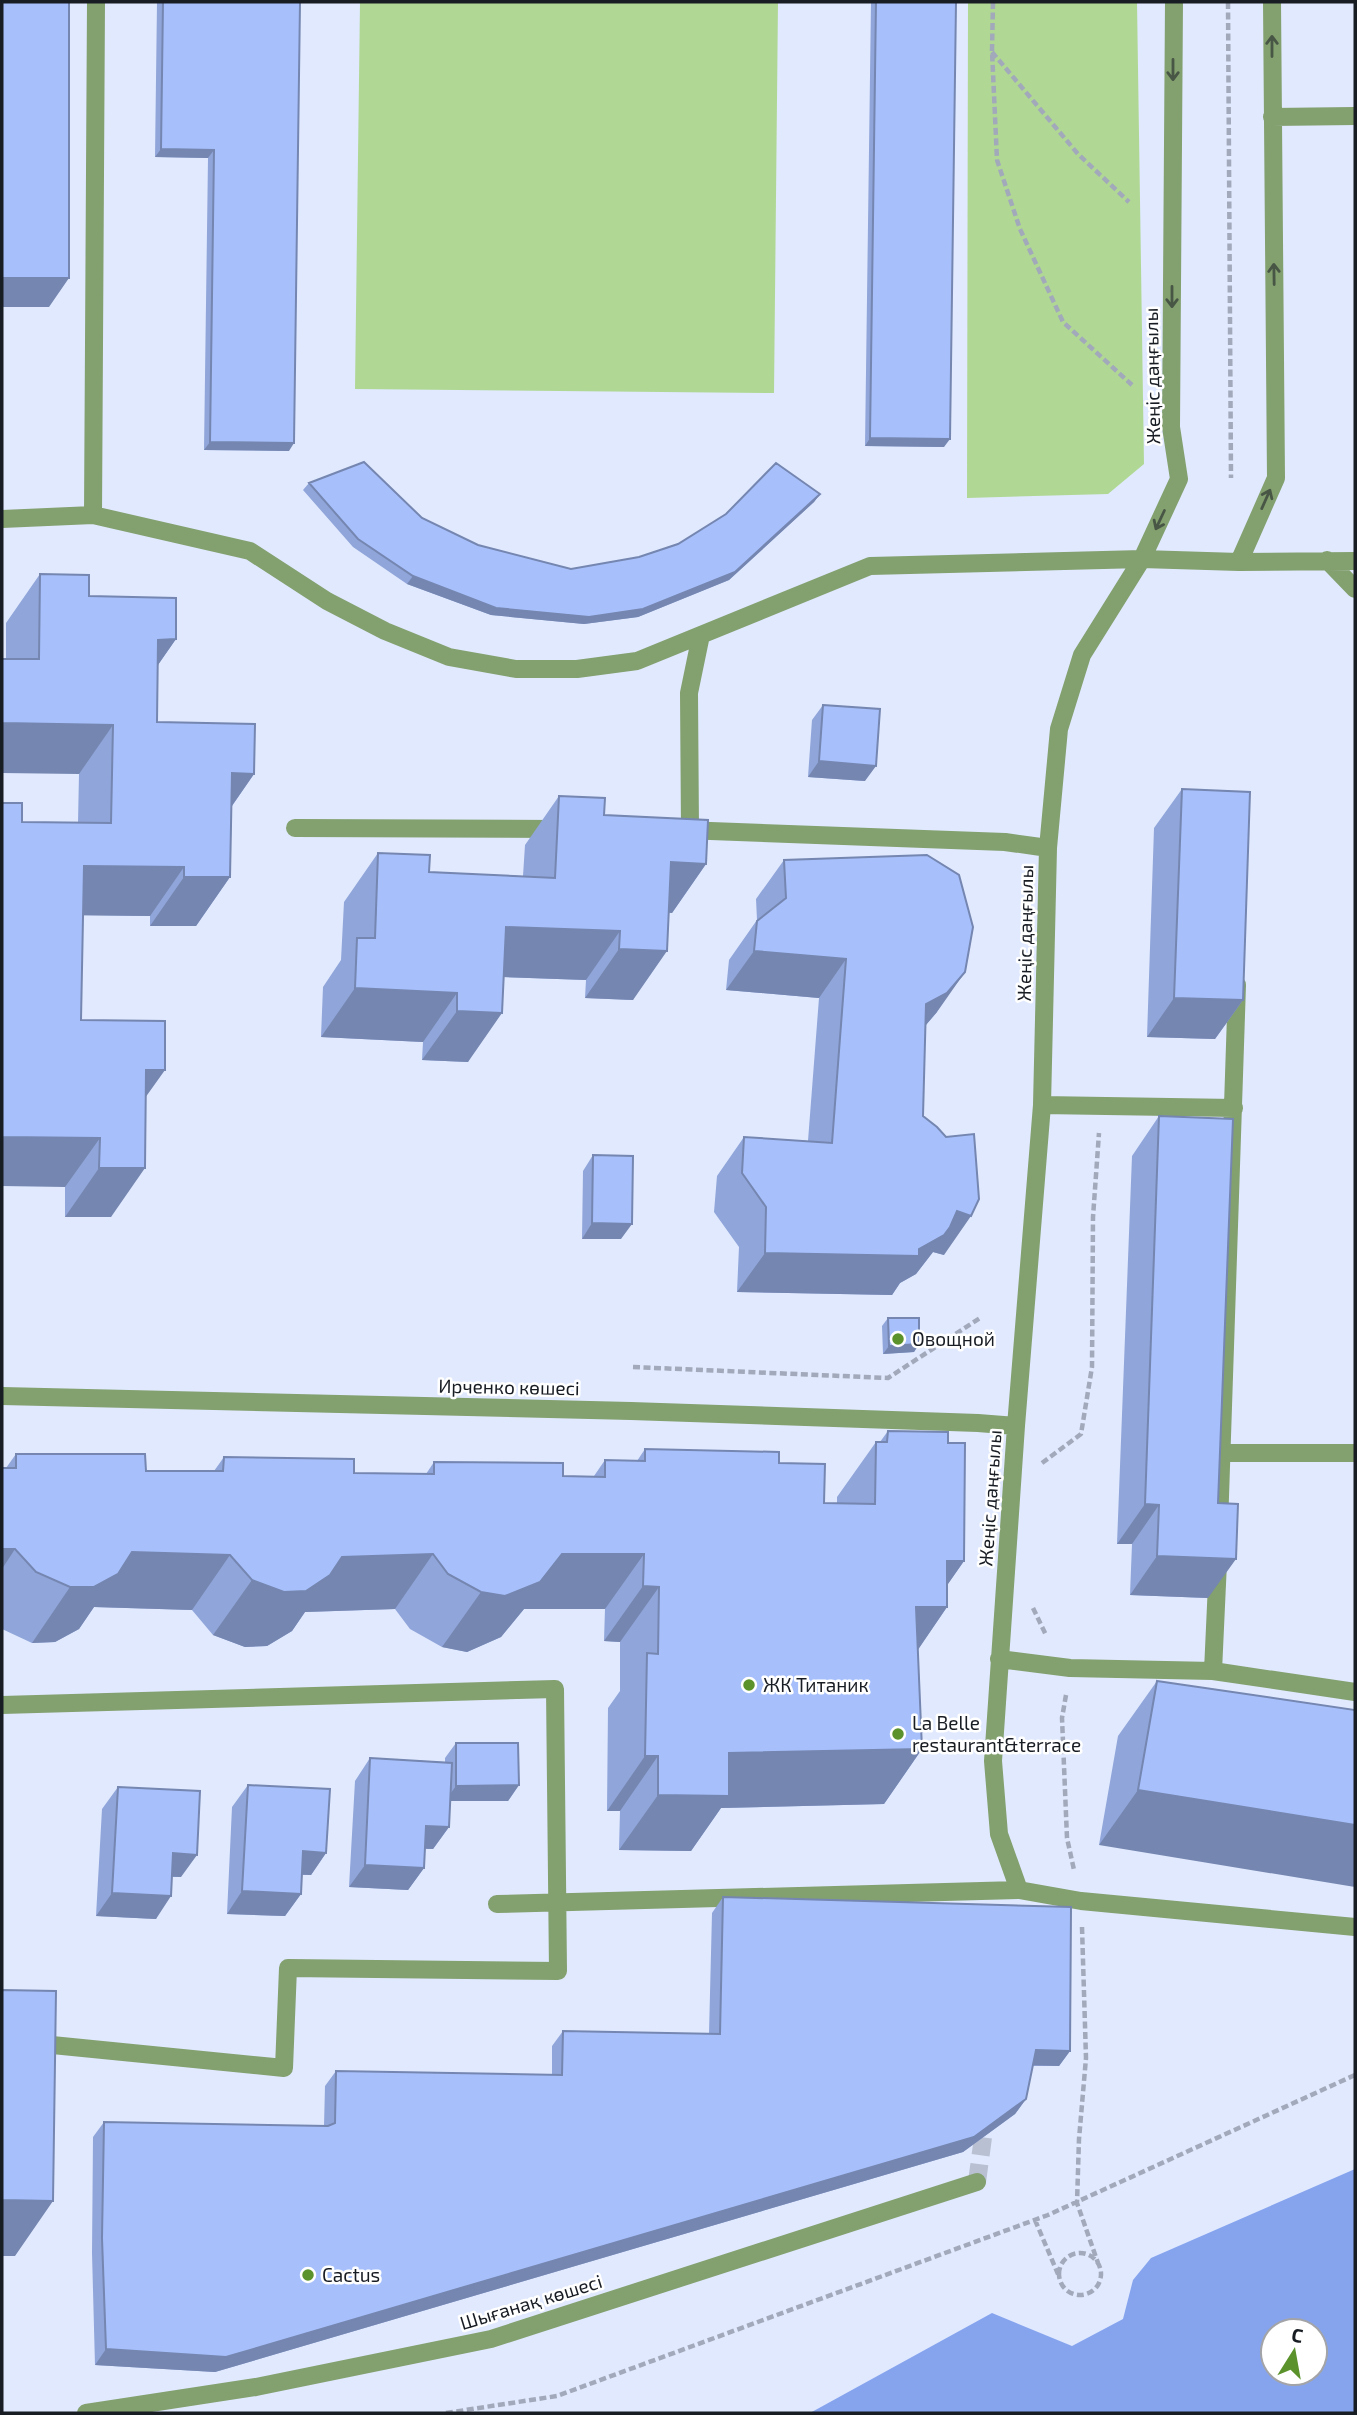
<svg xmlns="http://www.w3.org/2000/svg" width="1357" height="2415" font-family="'Exo 2',sans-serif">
<rect width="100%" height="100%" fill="#e0e9fe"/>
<!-- green -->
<path fill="#b0d894" d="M360,2H778L774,393L355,389Z
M968,2H1137L1144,464L1108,494L967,498Z"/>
<!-- water -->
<path fill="#86a4ee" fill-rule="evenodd" d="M1355,2169V2413H810L992,2313L1072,2346L1123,2319L1133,2280L1151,2258ZM1273,2331H1315V2373H1273Z"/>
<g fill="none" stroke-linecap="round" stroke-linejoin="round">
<!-- minor-tunnel -->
<path stroke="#b8c0d2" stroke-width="18" stroke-dasharray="18 9" stroke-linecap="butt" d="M977,2182L986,2115"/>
<!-- path -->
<path stroke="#a2a9ba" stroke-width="4.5" stroke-dasharray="7 3.5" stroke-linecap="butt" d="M993,2L992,51L997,160L1020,229L1063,322L1132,385
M1228,2L1231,478
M992,52L1078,154L1129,202
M633,1367L888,1378L980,1318
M1042,1463L1081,1434L1092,1367L1093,1217L1099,1133
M1033,1608L1046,1635
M1066,1695L1062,1718L1067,1838L1074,1870
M1082,1927L1086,2058L1079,2139L1077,2203L1098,2263
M1035,2220L1058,2274
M1059 2274a21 21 0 1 1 42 0a21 21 0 1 1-42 0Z
M446,2413L557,2396L1048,2215L1355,2075"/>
<!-- minor -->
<path stroke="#83a06f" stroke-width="18" d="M1272,117L1355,116
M93,515L96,2
M2,519L93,515L250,551L327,601L385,631L449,657L516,669H577L637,661L870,566L1142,559L1239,562L1355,561
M1327,560L1355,589
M1239,562L1276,478L1272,2
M295,828L558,829
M684,830L1005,842L1048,848
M690,830L689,693L701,635
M1042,1105L1234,1108
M2,1396L631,1411L978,1423L1016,1426
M1223,1453H1355
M1219,1527L1237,985
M999,1659L1070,1668L1213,1671L1355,1692
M1213,1671L1218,1562
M2,1705L555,1689L558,1971L288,1968L284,2068L2,2040
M1019,1890L999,1834L993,1761L1016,1426L1042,1105L1048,848L1059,729L1082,655L1142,559L1179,479L1171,427L1174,2
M497,1904L1019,1890L1081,1901L1355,1927
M86,2413L256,2387L491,2339L977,2182"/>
</g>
<!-- wall -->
<path fill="#90a5d9" d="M157,2H300L289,451L204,450L208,158L155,157Z
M871,2H956L944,447L865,446Z
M309,483L422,518L478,545L571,569L639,557L820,494L814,502L729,580L638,617L584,624L491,615L407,584L353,547L303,490Z
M40,574L89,596L176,639L157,666V722L254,774L232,806L230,877L196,926H150V916L83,915L81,1020L146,1097L111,1217H65V1187L22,822L78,823L79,774L6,659V623Z
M823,705L865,781L808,777L812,720Z
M1182,789L1243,1000L1215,1039L1147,1037L1154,828Z
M559,796L604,815L706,864L672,913L669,912L633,1000L585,998L586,980L504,977L468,1062L422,1060L423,1042L321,1037L323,987L341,960L344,902L378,853L429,872L523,876L525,845Z
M784,860L937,1012L925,1026L923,1116L944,1255L933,1252L916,1274L900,1283L892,1295L737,1292L739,1247L714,1212L717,1176L744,1137L808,1141L819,998L726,990L729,960L757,920L756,899Z
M1159,1116L1208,1598L1130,1595L1132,1544H1117L1132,1156Z
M593,1155L621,1239H582L583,1171Z
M888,1318L919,1344L914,1352L883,1354L882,1326Z
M888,1431L948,1443L964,1561L947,1585V1607L918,1649L922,1749L884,1804L721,1808L691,1851L619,1850L620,1811H607L608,1708L620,1691V1642L604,1641L605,1609H524L501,1637L467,1652L442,1647L410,1629L395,1609L305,1612L292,1631L267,1646L245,1647L213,1635L192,1610L94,1607L79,1629L55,1642L32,1643L2,1629V1468H6L16,1454L146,1471H214L224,1457L354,1473L426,1474L434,1462L563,1476H594L605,1460L637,1461L645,1449L779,1463L824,1503H837V1497L876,1442H880Z
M1157,1681L1355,1710L1099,1845L1118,1736Z
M456,1743L519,1785L508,1801H450L449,1827L433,1849H425L424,1868L408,1890L349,1887L355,1781L370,1758L445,1762V1758Z
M248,1785L326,1853L311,1875H302L301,1894L285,1916L227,1914L232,1807Z
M118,1787L181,1877H172L156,1919L96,1916L102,1809Z
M723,1897L1070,2051L1059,2066H1033L1026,2099L1015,2114L963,2152L215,2372L95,2365L92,2253L93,2137L104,2122L324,2126L325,2086L336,2071L552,2075V2046L563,2031L709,2034L712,1913Z"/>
<!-- shaded-wall -->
<path fill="#7586b0" d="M161,149L214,150L208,158L155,157Z
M2,278H69L49,307H2Z
M870,438L950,439L944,447L865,446Z
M210,442L294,443L289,451L204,450Z
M820,494L814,502L729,580L638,617L584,624L491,615L407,584L413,576L735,572Z
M176,639L142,688L158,640Z
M2,723L113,725L79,774L2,773Z
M819,761L876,766L865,781L808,777Z
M232,773L254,774L220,823Z
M671,862L706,864L672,913L637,911Z
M84,866L184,867L150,916L49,915Z
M184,877H230L196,926H150Z
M506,927L620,931L586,980L471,976Z
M619,949L667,951L633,1000L585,998Z
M754,951L846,959L819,998L726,990Z
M965,972L937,1012L920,1032L926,1004Z
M355,988L457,993L423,1042L321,1037Z
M1174,998L1243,1000L1215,1039L1147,1037Z
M457,1011L502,1013L468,1062L422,1060Z
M146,1070H165L130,1119Z
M2,1137L100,1138L65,1187L2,1186Z
M99,1168H145L111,1217H65Z
M957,1211L971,1216L944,1255L933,1252L916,1274L900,1283L892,1295L737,1292L765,1253L919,1249Z
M592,1223L632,1224L621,1239H582Z
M919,1344L914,1352L883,1354L889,1346Z
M1145,1504L1159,1505L1132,1544H1117Z
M2,1549H15L2,1569Z
M132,1552L230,1555L192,1610L94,1607L79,1629L55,1642L32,1643L70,1587Z
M433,1554L395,1609L305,1612L292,1631L267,1646L245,1647L213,1635L252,1580L342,1557Z
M562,1554H644L605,1609H524L501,1637L467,1652L442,1647L481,1592Z
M1157,1556L1236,1559L1208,1598L1130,1595Z
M947,1561H964L932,1607H947L909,1663L910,1616Z
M643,1586L659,1587L620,1642L604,1641Z
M922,1749L884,1804L721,1808L691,1851L619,1850L658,1795L729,1753Z
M645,1756H658L620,1811H607Z
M519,1785L508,1801H445L456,1786Z
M1138,1790L1355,1825V1887L1099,1845Z
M426,1826L449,1827L433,1849L410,1848Z
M303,1851L326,1853L311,1875L287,1874Z
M173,1853L197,1855L181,1877L157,1876Z
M365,1865L424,1868L408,1890L349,1887Z
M242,1891L301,1894L285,1916L227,1914Z
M112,1893L171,1896L156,1919L96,1916Z
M1036,2050L1070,2051L1059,2066L1025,2065Z
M1026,2099L1015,2114L963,2152L215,2372L95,2365L106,2349Z
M2,2200L53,2201L15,2256H2Z"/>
<!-- building -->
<path fill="#a7c0fc" stroke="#7586b0" stroke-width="2" d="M2,2H69V278H2Z
M163,2H300L294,443L210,442L214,150L161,149Z
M876,2H956L950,439L870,438Z
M364,462L422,518L478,545L571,569L639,557L678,544L726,514L776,463L820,494L735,572L643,609L589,617L496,608L413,576L358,539L309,483Z
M40,574L89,575V596L176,598V639L158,640L157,722L255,724L254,774L232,773L230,877H184V867L84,866L81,1020L165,1021V1070H146L145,1168H99L100,1138L2,1137V803H22V822L111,823L113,725L2,723V659H39Z
M823,705L880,709L876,766L819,761Z
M1182,789L1250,792L1243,1000L1174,998Z
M559,796L605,798L604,815L708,820L706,864L671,862L667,951L619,949L620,931L506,927L502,1013L457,1011V993L355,988L357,938H375L378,853L430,855L429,872L555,878Z
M927,855L959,875L973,927L965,972L947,993L926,1004L923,1116L937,1127L946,1137L974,1134L979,1199L971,1216L957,1211L950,1227L944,1235L919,1249V1256L765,1253L766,1207L742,1173L744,1137L832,1143L846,959L754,951L757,921L786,898L784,860Z
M1159,1116L1233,1119L1218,1503L1238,1504L1236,1559L1157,1556L1159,1505L1145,1504Z
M593,1155L633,1156L632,1224L592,1223Z
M888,1318H919V1344L889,1346Z
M888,1431L948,1432V1443H965L964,1561H947V1607H916L922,1749L729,1753V1796L658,1795V1756H645L647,1653L658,1654L659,1587L643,1586L644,1554H562L540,1582L505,1596L481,1592L448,1574L433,1554L342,1557L330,1575L306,1591L284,1592L252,1580L230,1555L132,1552L118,1574L94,1587H70L36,1572L15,1549H2V1468H16V1454H145L146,1471H223L224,1457L354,1459V1473L434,1474V1462L563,1463V1476L605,1477V1460L645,1461V1449L779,1452V1463L825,1464L824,1503L875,1504L876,1442H887Z
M1157,1681L1355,1710V1825L1138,1790Z
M456,1743H518L519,1785L456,1786Z
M370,1758L452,1763L449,1827L426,1826L424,1868L365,1865Z
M248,1785L330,1789L326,1853L303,1851L301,1894L242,1891Z
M118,1787L200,1791L197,1855L173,1853L171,1896L112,1893Z
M723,1897L1071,1907L1070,2051L1036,2050L1026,2099L974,2137L226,2357L106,2349L102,2238L104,2122L328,2126L335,2123L336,2071L562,2075L563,2031L720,2034Z
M2,1990L56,1991L53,2201L2,2200Z"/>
<!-- one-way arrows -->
<defs><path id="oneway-shaft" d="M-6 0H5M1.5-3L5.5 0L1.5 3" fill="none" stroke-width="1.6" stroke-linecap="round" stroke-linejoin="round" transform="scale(1.75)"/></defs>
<g stroke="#485745">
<use href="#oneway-shaft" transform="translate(1272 46) rotate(-90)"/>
<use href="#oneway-shaft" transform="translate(1173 70) rotate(90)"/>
<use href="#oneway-shaft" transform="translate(1274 274) rotate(-91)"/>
<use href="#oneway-shaft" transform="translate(1172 297) rotate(90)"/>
<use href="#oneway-shaft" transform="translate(1266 499) rotate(-66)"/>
<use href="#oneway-shaft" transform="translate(1160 520) rotate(115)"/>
</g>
<!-- markers -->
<g fill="#5c922c" stroke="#fff" stroke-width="2.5">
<circle cx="898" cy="1339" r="7"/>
<circle cx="749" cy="1685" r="7"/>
<circle cx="898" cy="1734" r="7"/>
<circle cx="308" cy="2275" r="7"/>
</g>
<g text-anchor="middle" stroke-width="5" stroke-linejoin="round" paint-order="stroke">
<!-- street labels -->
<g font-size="19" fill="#181c23" stroke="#fff">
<text transform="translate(1152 376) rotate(-91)" y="7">Жеңіс даңғылы</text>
<text transform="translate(1025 933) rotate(-89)" y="7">Жеңіс даңғылы</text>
<text transform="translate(509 1387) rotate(1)" y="7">Ирченко көшесі</text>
<text transform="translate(990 1498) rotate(-86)" y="7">Жеңіс даңғылы</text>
<text transform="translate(531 2302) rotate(-17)" y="7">Шығанақ көшесі</text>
</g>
<!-- poi labels -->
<g font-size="19" fill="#181c23" stroke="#fff" text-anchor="start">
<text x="912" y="1346">Овощной</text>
<text x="763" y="1692">ЖК Титаник</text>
<text x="912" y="1730">La Belle<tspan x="912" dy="22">restaurant&amp;terrace</tspan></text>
<text x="322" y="2282">Cactus</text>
</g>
</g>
<!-- border -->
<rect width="1357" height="2415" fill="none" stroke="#181c23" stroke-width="7"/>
<!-- north arrow -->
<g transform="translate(1294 2352) rotate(11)"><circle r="33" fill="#ffffff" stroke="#a3a4a7" stroke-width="2"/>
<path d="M0-5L12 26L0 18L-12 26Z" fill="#5c922c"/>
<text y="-10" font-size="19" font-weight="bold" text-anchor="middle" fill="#181c23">С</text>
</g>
</svg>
